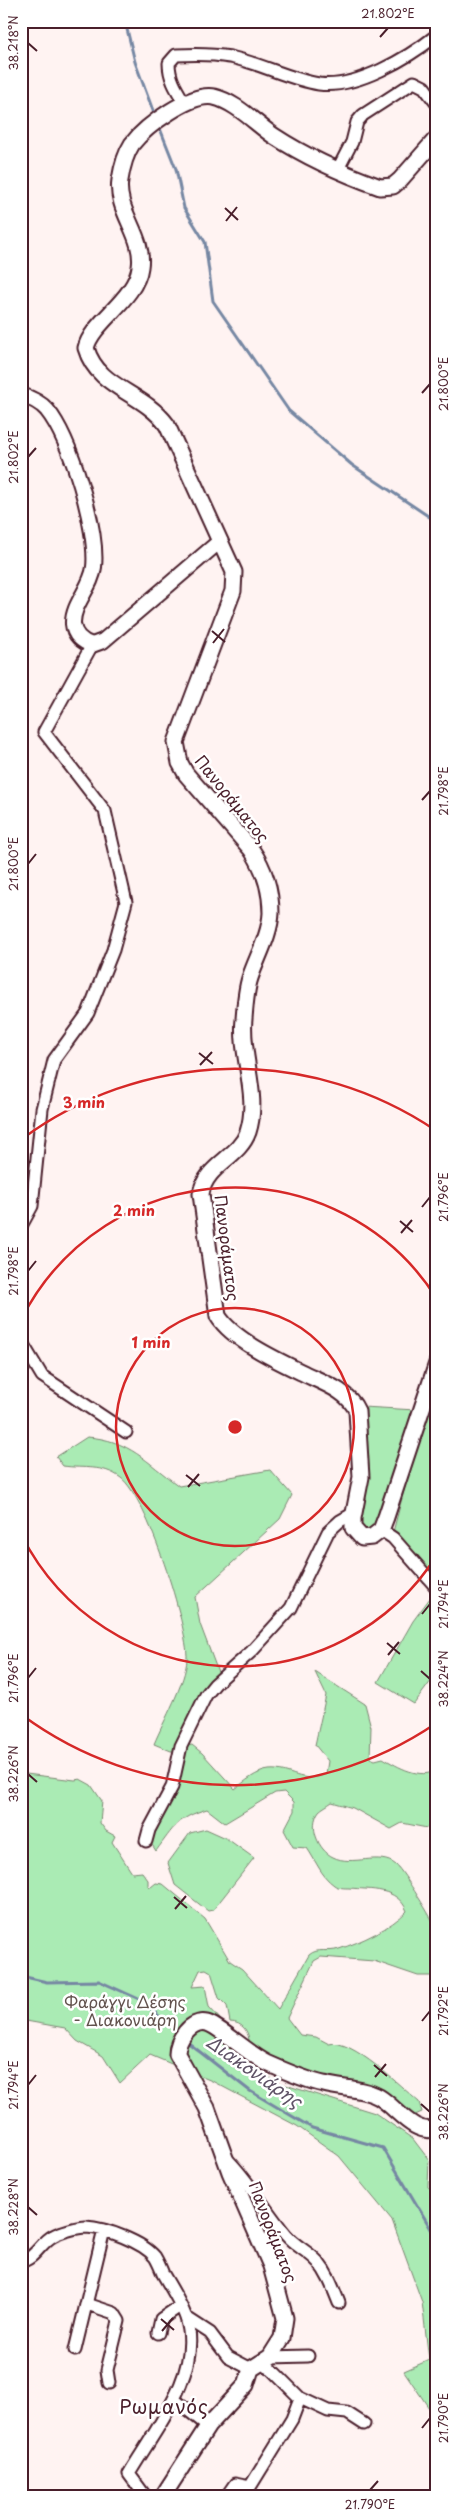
<svg xmlns="http://www.w3.org/2000/svg" width="458" height="2518" font-family="'Playpen Sans',sans-serif">
<rect width="100%" height="100%" fill="#fff3f2"/>
<filter id="ink" filterUnits="userSpaceOnUse"><feTurbulence type="fractalNoise" baseFrequency=".02" numOctaves="2"/><feDisplacementMap in="SourceGraphic" scale="10" xChannelSelector="R" yChannelSelector="G"/><feConvolveMatrix kernelMatrix="1 2 1 2 8 2 1 2 1" color-interpolation-filters="sRGB"/></filter>
<g filter="url(#ink)">
<!-- green -->
<path fill="#aaebb4" stroke="#7a8570" d="M437,1392V1582L393,1532L414,1453Z
M363,1407L416,1410L378,1529L361,1532L357,1516Z
M87,1437C130,1440 146,1462 179,1486L270,1470L292,1495L280,1519L195,1597L200,1624L218,1672L177,1751H171L154,1744C163,1722 186,1682 187,1659C188,1626 147,1497 121,1478C102,1464 84,1469 63,1466L56,1457Z
M433,1594L437,1598V1673L414,1704L378,1682L413,1621Z
M315,1672L365,1704L371,1727L370,1758L375,1760L383,1758C398,1767 420,1780 437,1770V1813L427,1828L402,1823L391,1829L353,1808L332,1802C328,1805 322,1808 319,1811C308,1826 318,1850 333,1857C352,1867 380,1851 396,1865C403,1871 435,1923 437,1930C439,1944 437,1962 437,1976H418L374,1961L321,1957L314,1961L287,2018L300,2035L316,2037L329,2044C351,2037 402,2088 419,2102L422,2112L415,2115L408,2113L302,2075L249,2044C250,2033 243,2022 230,2022L227,2006L219,1998L211,1972L206,1969L200,1970L192,1987L205,1986L209,2007L232,2032L242,2060L276,2082L375,2113L413,2139L429,2160L428,2187L437,2194V2420L404,2371L429,2360L422,2302L392,2220L339,2156L297,2126L212,2081L150,2055L120,2083L103,2056L77,2041L65,2028L26,2021L21,2018V1770L26,1774L75,1780L80,1779L91,1785L102,1801L100,1823L106,1831L115,1836L112,1842L132,1873L142,1872L148,1880V1886L151,1887L156,1883L163,1884L205,1919L230,1961L242,1969L278,2009L309,1955C318,1947 328,1953 339,1949C361,1942 391,1928 407,1911C397,1887 371,1890 349,1888C344,1888 338,1888 334,1885C321,1876 316,1861 307,1848L293,1847L284,1830L294,1811V1802L284,1792L275,1793L225,1823L207,1809C177,1818 174,1827 156,1851L151,1843L153,1831L186,1746L192,1745L202,1753L235,1789C244,1782 257,1771 269,1770C291,1768 301,1785 326,1774L328,1761L315,1745L326,1695Z
M206,1829L226,1838L254,1858L213,1910L208,1911L175,1885L168,1863L190,1833Z"/>
<g fill="none" stroke-linecap="round" stroke-linejoin="round">
<!-- stream -->
<path stroke="#7687a3" stroke-width="3" d="M125,21L135,62L155,116
M159,126L176,169L184,208L205,242L213,301L289,411L352,465L437,522
M21,1976L47,1982L99,1981L141,2000L178,2033
M186,2041L250,2091L312,2128L383,2148L437,2239"/>
<defs>
<path id="minor" d="M184,102C176,89 169,78 169,63L176,55C194,54 213,54 230,57C260,63 288,79 319,84C356,89 408,58 437,35
M338,169L352,142L357,122L363,115L414,82L424,87L437,104
M21,1226L32,1206L42,1109L54,1060L88,1013L113,950L126,902L105,811L44,732L92,645
M21,1341L42,1376L126,1432
M381,1530L393,1538L437,1588
M146,1841L149,1830L172,1787L181,1746L206,1695L215,1684L252,1651L291,1608L328,1532L340,1521L354,1513
M227,2159C250,2182 265,2210 286,2235C295,2246 308,2251 318,2262C328,2274 333,2288 339,2303
M21,2261C34,2260 41,2242 53,2236C60,2232 78,2227 86,2227C105,2228 143,2242 155,2257C158,2262 161,2269 163,2274C171,2288 181,2303 186,2318C204,2371 154,2431 129,2474L146,2497
M87,2304L114,2313L119,2321L107,2370L109,2383
M187,2318L210,2333L228,2357L251,2369
M158,2333L161,2319L180,2306
M75,2350L104,2230
M270,2357L308,2356
M300,2398L328,2411L347,2413L364,2424
M175,2400L208,2426
M226,2497L235,2484L250,2487L292,2419L300,2398L270,2368L260,2363"/>
<path id="tertiary" d="M21,395C31,398 40,402 47,410C71,439 98,530 94,567C92,587 72,604 73,624C74,635 82,642 92,645L103,641L220,541"/>
<path id="secondary" d="M437,138L400,180L393,186L380,187C344,174 306,157 274,136C256,124 236,102 214,97C191,92 146,126 132,144C125,155 122,167 120,180C115,211 145,236 140,267C136,299 92,322 86,348C98,389 142,391 167,425L234,572L233,591L176,742L180,763L186,774L251,849C264,868 271,889 271,913C270,935 257,957 250,978C246,990 245,1006 244,1019C240,1056 260,1095 248,1132C239,1158 205,1165 201,1194L218,1316C232,1339 276,1360 301,1372C321,1382 348,1390 357,1411L361,1477L353,1518V1528L362,1538L372,1537L381,1530L386,1517L437,1363
M165,2497L163,2496L208,2426L246,2385L251,2369L270,2357L282,2338L285,2318L271,2266L230,2172L207,2108L177,2054C177,2041 190,2019 207,2023C219,2026 250,2055 267,2063C285,2071 305,2080 324,2084C342,2089 363,2088 379,2097C396,2107 415,2137 437,2128"/>
</defs>
<!-- minor casing -->
<use href="#minor" stroke="#4a1f2b" stroke-width="15"/>
<!-- tertiary casing -->
<use href="#tertiary" stroke="#4a1f2b" stroke-width="18"/>
<!-- secondary casing -->
<use href="#secondary" stroke="#4a1f2b" stroke-width="19"/>
<!-- minor -->
<use href="#minor" stroke="#fff" stroke-width="11"/>
<!-- tertiary -->
<use href="#tertiary" stroke="#fff" stroke-width="14"/>
<!-- secondary -->
<use href="#secondary" stroke="#fff" stroke-width="15"/>
</g>
</g>
<!-- ticks -->
<path fill="none" stroke="#4a1f2b" stroke-width="2" d="M380,37L388,28M28,43L37,51M225,208L238,220M226,221L237,207M422,393L430,384M28,457L36,448M212,631L225,642M213,643L224,629M422,800L430,791M28,864L36,854M199,1053L213,1064M200,1065L212,1052M422,1207L430,1197M400,1221L413,1232M401,1233L412,1220M28,1271L36,1261M186,1475L200,1486M188,1487L199,1474M422,1614L430,1604M387,1643L400,1654M388,1655L399,1642M421,1671L430,1679M28,1678L36,1668M28,1774L37,1782M174,1897L187,1908M175,1909L186,1896M422,2021L430,2011M374,2065L387,2076M375,2077L386,2064M28,2085L36,2075M421,2104L430,2112M28,2207L37,2215M161,2319L174,2330M162,2331L173,2318M422,2428L430,2418M370,2490L378,2481"/>
<!-- distance rings -->
<g fill="none" stroke="#d62828" stroke-width="2.5">
<circle cx="235" cy="1427" r="119"/>
<path d="M437 1555A239 239 0 0 1 22 1536M22 1318A239 239 0 0 1 437 1299"/>
<path d="M435 1724A358 358 0 0 1 22 1715M22 1139A358 358 0 0 1 435 1130"/>
</g>
<g text-anchor="middle" stroke-width="5" stroke-linejoin="round" paint-order="stroke">
<!-- street labels -->
<g font-size="16" fill="#4a1f2b" stroke="#fff">
<text transform="translate(232 799) rotate(51)" y="6">Πανοράματος</text>
<text transform="translate(227 1248) rotate(83)" y="6">Πανοράματος</text>
<text transform="translate(273 2232) rotate(69)" y="6">Πανοράματος</text>
</g>
<!-- park labels -->
<g font-size="16" fill="#62524d" stroke="#fff">
<text x="125" y="2008">Φαράγγι Δέσης<tspan x="125" dy="18">- Διακονιάρη</tspan></text>
</g>
<!-- water labels -->
<g font-size="18" font-style="italic" fill="#605367" stroke="#fff">
<text transform="translate(254 2072) rotate(35)" y="6">Διακονιάρης</text>
</g>
<!-- quarter labels -->
<g font-size="19" letter-spacing="1" fill="#4a1f2b" stroke="#fff">
<text x="164" y="2414">Ρωμανός</text>
</g>
</g>
<circle cx="235" cy="1427" r="8" fill="#d62828" stroke="#fff" stroke-width="2.5"/>
<g font-size="15" text-anchor="middle" font-weight="bold" fill="#d62828" stroke="#fff" stroke-width="5" stroke-linejoin="round" paint-order="stroke">
<text x="84" y="1108">3 min</text>
<text x="134" y="1216">2 min</text>
<text x="151" y="1348">1 min</text>
</g>
<!-- margin -->
<rect width="458" height="2518" fill="none" stroke="#fff" stroke-width="55"/>
<rect x="28" y="28" width="402" height="2462" fill="none" stroke="#4a1f2b" stroke-width="2"/>
<g font-size="12" text-anchor="middle" fill="#4a1f2b">
<text x="388" y="18">21.802°E</text>
<text transform="translate(14 43) rotate(-90)" y="4">38.218°N</text>
<text transform="translate(444 384) rotate(-90)" y="4">21.800°E</text>
<text transform="translate(14 457) rotate(-90)" y="4">21.802°E</text>
<text transform="translate(444 791) rotate(-90)" y="4">21.798°E</text>
<text transform="translate(14 864) rotate(-90)" y="4">21.800°E</text>
<text transform="translate(444 1197) rotate(-90)" y="4">21.796°E</text>
<text transform="translate(14 1271) rotate(-90)" y="4">21.798°E</text>
<text transform="translate(444 1604) rotate(-90)" y="4">21.794°E</text>
<text transform="translate(14 1678) rotate(-90)" y="4">21.796°E</text>
<text transform="translate(444 1679) rotate(-90)" y="4">38.224°N</text>
<text transform="translate(14 1774) rotate(-90)" y="4">38.226°N</text>
<text transform="translate(444 2011) rotate(-90)" y="4">21.792°E</text>
<text transform="translate(14 2085) rotate(-90)" y="4">21.794°E</text>
<text transform="translate(444 2112) rotate(-90)" y="4">38.226°N</text>
<text transform="translate(14 2207) rotate(-90)" y="4">38.228°N</text>
<text transform="translate(444 2418) rotate(-90)" y="4">21.790°E</text>
<text x="370" y="2509">21.790°E</text>
</g>
</svg>
